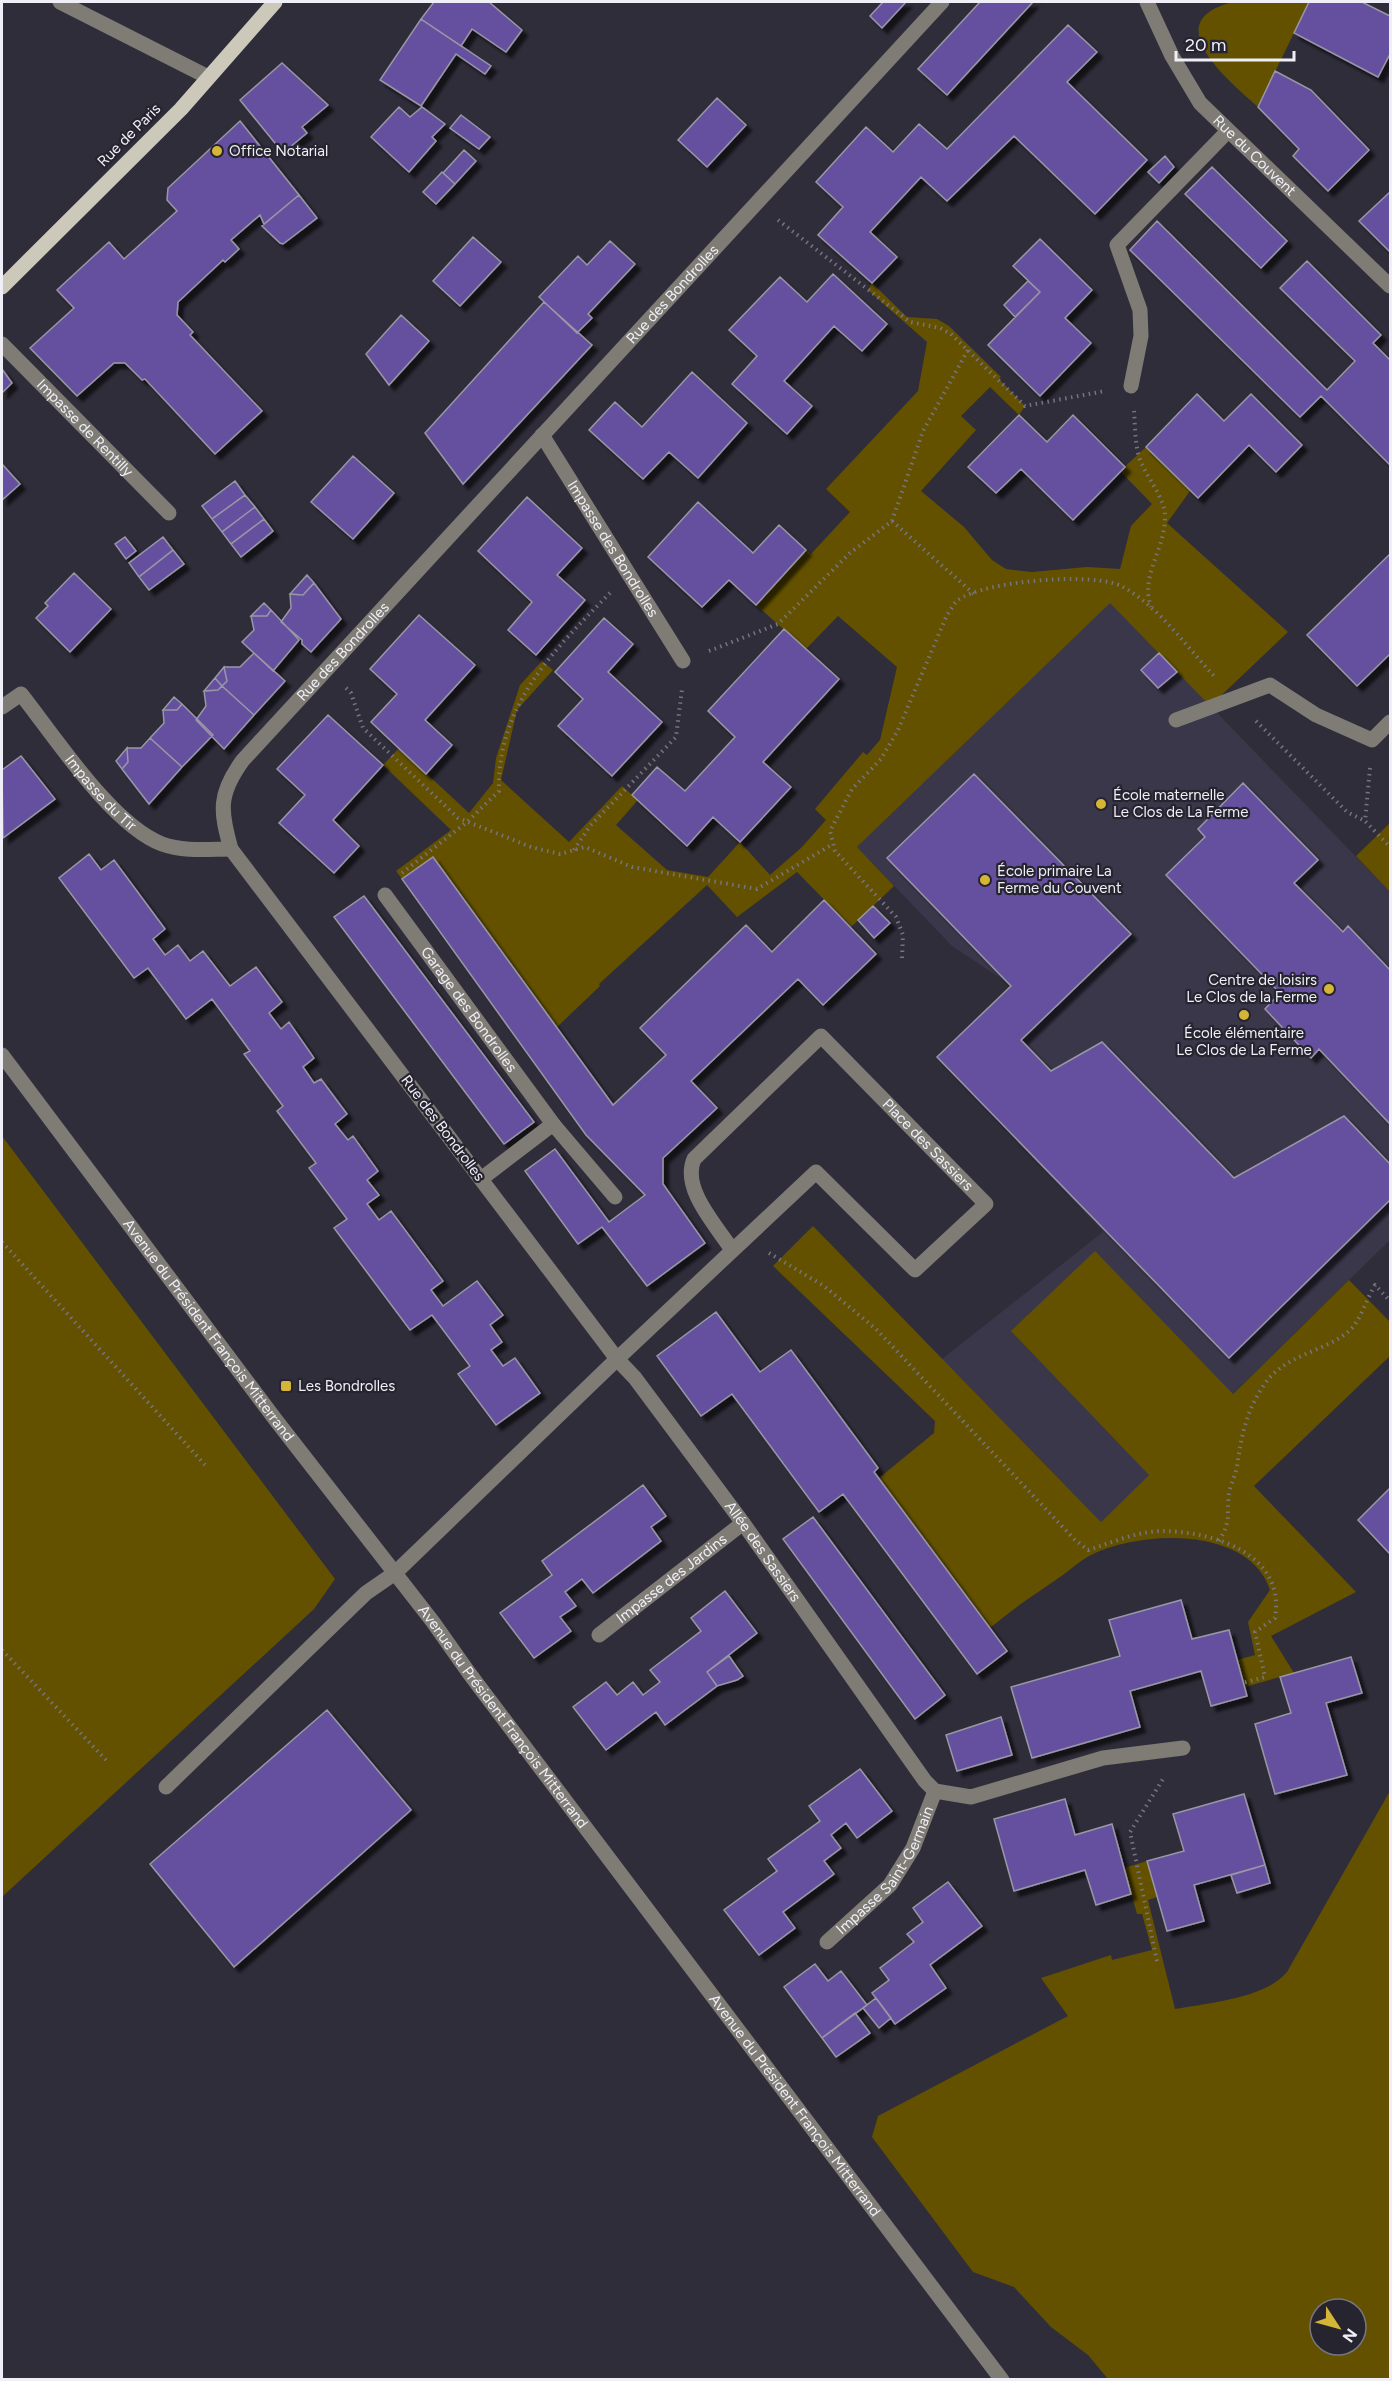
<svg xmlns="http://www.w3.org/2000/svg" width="1392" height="2381" font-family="Figtree,sans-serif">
<defs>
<filter id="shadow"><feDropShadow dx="5.5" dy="5.5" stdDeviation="1.5" flood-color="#0009"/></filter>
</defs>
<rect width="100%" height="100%" fill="#302d3a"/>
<!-- built -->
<path fill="#3b374a" d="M1110,602L1390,892V1240L1101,1522L942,1359L1103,1232L937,1057L1011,985L952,946L857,847Z"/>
<!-- green -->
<path fill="#635100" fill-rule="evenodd" d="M1233,2H1309L1258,107C1228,80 1156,21 1233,2Z
M872,283L907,317L937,319L949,326L1001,377L999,379L1025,406L1019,415L990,387L961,416L976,430L921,491L964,527L992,560L1006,569L1032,572L1087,567L1120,569L1131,526L1152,504L1120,471L1146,447L1190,491L1167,523L1288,632L1210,706L1110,603L857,847L894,886L851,927L797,872L737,917L707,885L599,984L600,986L556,1028L434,857L402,879L396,871L451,830L383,765L399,748L469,813L493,783L496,758L520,685L542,661L553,670L517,710L501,780L569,842L622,786L638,800L616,825L667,870L708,877L740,842L770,875L801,848L826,820L815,809L863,752L867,755L880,740L897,667L838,616L806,649L756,605L806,550L811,554L850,512L826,489L918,391L927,342L868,290Z
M1390,823V892L1356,856Z
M2,1136L335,1579L314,1609L2,1897Z
M813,1226L1101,1522L1149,1475L1011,1331L1095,1251L1233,1394L1349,1280L1390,1322V1356L1254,1486L1356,1592L1271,1636L1294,1673L1245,1687L1237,1660L1255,1655L1248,1622L1270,1590C1249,1526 1141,1530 1091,1555C1079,1561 1068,1572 1057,1579C1034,1595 1011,1610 990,1628L879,1478L934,1433L935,1421L773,1266Z
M1390,1791V2379H1108L1088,2355L1051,2327L1014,2287L973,2272L872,2137L878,2116L1068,2016L1041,1978L1111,1955L1112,1960L1152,1950L1142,1914H1137L1124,1868L1147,1861L1157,1897L1148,1900L1175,2009C1208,2003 1266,1998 1287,1972ZM1320,2309H1356V2345H1320Z"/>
<!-- building -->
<path fill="#65509f" stroke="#9997a6" stroke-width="1.5" filter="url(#shadow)" d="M434,2H489L522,30L506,52L472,29L461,46L421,19Z
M883,2H906L882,28L870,16Z
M980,2H1033L947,95L918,69Z
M1309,2H1362L1390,16V54L1378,77L1294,33Z
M421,19L491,66L485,74L456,54L421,106L380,80Z
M1068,25L1097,52L1067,82L1147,160L1095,214L1014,136L947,201L921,177L870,232L897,257L872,283L818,235L843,207L816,182L866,127L893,152L919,124L947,149Z
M282,63L328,105L302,127L307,133L283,153L240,100Z
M1275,71L1311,90L1369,150L1328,191L1293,156L1299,149L1258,107Z
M717,98L746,125L707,167L678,140Z
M399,107L410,117L422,107L445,124L432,137L436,141L409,172L371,137Z
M461,115L490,137L479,149L450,128Z
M240,121L299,195L264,224L260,215L231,240L239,249L225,262L223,260L178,302L177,315L193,332L190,335L262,411L215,454L145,379L142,380L125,363H114L77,396L30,348L74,308L57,290L109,242L124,259L177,211L167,200L168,188Z
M464,150L476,161L455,184L443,173Z
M1165,156L1174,167L1159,183L1148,172Z
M1212,167L1287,241L1261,268L1185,194Z
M442,172L455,184L436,204L423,192Z
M1390,192V252L1359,221Z
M299,195L317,218L283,244L280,243L262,226Z
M1157,221L1327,390L1355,361L1280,288L1307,261L1381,335L1373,343L1390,360V465L1321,396L1300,417L1130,250Z
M473,237L501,262L460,306L433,281Z
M1040,239L1092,290L1065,318L1091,343L1040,396L988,345L1040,292L1013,266Z
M610,241L635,264L588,314L592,318L577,333L539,297L578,256L587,265Z
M833,274L887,324L862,351L834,326L784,381L812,406L787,434L732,384L757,356L729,330L780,277L807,302Z
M1028,281L1040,292L1015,317L1004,305Z
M544,302L592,345L463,484L425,433Z
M401,315L429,341L389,385L366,354Z
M2,369L12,383L2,393Z
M692,372L747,423L698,478L669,452L643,479L589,430L615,402L642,427Z
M1197,394L1224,421L1251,394L1302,445L1276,472L1249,445L1198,498L1146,447Z
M1019,415L1047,442L1073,415L1125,467L1073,520L1021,469L996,493L968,467Z
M353,456L394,493L353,539L311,502Z
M2,464L20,484L2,500Z
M235,481L245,495L212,519L202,506Z
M245,495L255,507L222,532L212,519Z
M527,497L582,548L557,575L585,600L536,655L508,630L532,602L478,551Z
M698,502L753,553L779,525L806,550L756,605L729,580L702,607L648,557Z
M255,507L264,519L231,544L222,532Z
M264,519L273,531L241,557L231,544Z
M125,537L136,551L126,559L115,544Z
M163,537L173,550L139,577L129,563Z
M173,550L184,564L149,590L139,577Z
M1390,554V654L1357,686L1307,635Z
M74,573L111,609L70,652L36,618L48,606L45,603Z
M307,575L314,583L303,595L290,594Z
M314,583L341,619L311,652L302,644V640L281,622L291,608L290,594L303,595Z
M264,603L271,610L267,616H251Z
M271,610L299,640L273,671L242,642L254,630L251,616H267Z
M419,615L475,665L425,720L452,745L426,774L371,722L397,694L370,669Z
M604,618L633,644L608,672L662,722L612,776L558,726L583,699L555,672Z
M784,629L839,679L763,762L791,787L740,842L713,817L687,846L632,795L657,767L685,791L735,737L708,711Z
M254,653L285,681L254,715L222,686L227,681L224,667H240Z
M1159,653L1177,672L1158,688L1141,670Z
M224,667L227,681L222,686L215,678Z
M215,678L222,686L218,690L204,691Z
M222,686L254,715L224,749L196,720L206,706L204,691L218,690Z
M174,697L182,704L177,710H163Z
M182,704L213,735L182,767L150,738L164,723L163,710H177Z
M328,715L383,765L333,820L359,846L334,873L279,823L305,795L277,769Z
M150,738L182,767L149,804L122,769L128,762L127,748H141Z
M127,748L128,762L122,769L116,761Z
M21,756L55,799L3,838L2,770Z
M974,774L1131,934L1021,1040L1051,1071L1102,1042L1234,1178L1344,1116L1390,1164V1200L1229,1358L937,1057L1011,986L887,858Z
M1243,783L1318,860L1294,883L1343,932L1348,926L1390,970V1124L1319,1049L1311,1058L1265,1009L1280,993L1166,875L1205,837L1198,829Z
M89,854L101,870L114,860L165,929L153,939L165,955L178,945L190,961L203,951L230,986L256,967L282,1002L269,1013L281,1029L289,1022L314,1058L303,1067L314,1083L321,1079L347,1114L335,1124L348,1140L353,1136L378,1171L367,1180L379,1195L367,1204L379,1220L391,1211L443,1281L431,1290L443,1306L477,1281L503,1315L490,1325L502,1342L491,1350L503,1366L515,1358L540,1393L496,1425L458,1374L470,1366L432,1315L410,1330L334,1228L347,1219L309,1168L316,1163L277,1111L283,1106L244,1054L250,1051L212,999L186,1019L148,968L134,978L59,878Z
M433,857L613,1105L666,1055L640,1028L746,925L772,952L824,900L876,954L823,1005L798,979L691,1081L717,1108L663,1158V1184L705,1243L647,1286L602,1227L578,1244L525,1171L555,1149L609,1222L645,1195L586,1135L402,879Z
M364,896L534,1122L504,1144L334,917Z
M873,906L890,923L874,938L858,920Z
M716,1312L760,1372L791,1350L878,1468L874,1472L1007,1651L977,1674L843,1494L819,1512L732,1394L701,1416L657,1356Z
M643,1485L666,1516L651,1527L661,1541L593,1593L582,1579L565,1592L576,1606L560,1617L571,1631L534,1658L500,1613L552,1575L542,1561Z
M1390,1488V1554L1358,1520Z
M813,1517L945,1695L915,1719L783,1539Z
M725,1591L757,1633L707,1672L717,1686L665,1725L656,1712L606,1750L573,1707L606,1682L617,1695L633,1682L643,1695L660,1682L650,1670L701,1631L691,1618Z
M1181,1600L1192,1639L1229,1630L1247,1696L1211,1706L1201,1671L1130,1691L1140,1727L1032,1758L1011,1687L1120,1656L1109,1620Z
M729,1656L743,1676L737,1680L717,1686L707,1672Z
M1351,1657L1362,1693L1326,1703L1347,1775L1275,1794L1255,1724L1291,1713L1280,1677Z
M327,1710L411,1810L234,1967L150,1864Z
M1001,1717L1012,1755L957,1771L946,1735Z
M860,1769L892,1811L857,1838L846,1823L831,1835L841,1848L824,1861L834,1874L783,1912L795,1928L759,1955L724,1910L777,1871L768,1859L820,1821L809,1806Z
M1244,1794L1265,1865L1194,1885L1204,1921L1167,1931L1147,1861L1184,1851L1173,1814Z
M1065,1799L1075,1835L1112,1824L1131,1894L1096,1905L1085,1870L1014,1891L994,1819Z
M1265,1865L1270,1883L1237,1893L1231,1875Z
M948,1882L982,1926L930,1965L946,1988L895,2024L872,1993L889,1980L880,1968L914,1942L907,1934L923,1922L913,1908Z
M815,1964L828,1981L841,1971L867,2005L822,2038L784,1987Z
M876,1998L891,2018L879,2028L863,2008Z
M855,2013L870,2033L836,2057L822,2038Z"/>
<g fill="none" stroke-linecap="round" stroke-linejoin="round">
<!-- path -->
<path stroke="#76747f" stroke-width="4" stroke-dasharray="1.5 4.5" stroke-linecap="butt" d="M778,220L910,322L940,328L951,334L1025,406L1105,391
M1134,411C1135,425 1135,440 1138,453C1143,475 1165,495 1165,517C1165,551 1140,574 1151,607
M892,521L974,594
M709,651L778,624L850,553L892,521L923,431L968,350
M346,688L351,693L363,728L458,818L531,847L560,854L585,847L632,867L757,889L833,844
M1256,721L1347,812L1365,821
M1370,768L1365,821L1390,847
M574,850L590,826L676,737L682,689
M402,873L467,822L499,791C497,705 553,651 610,593
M902,958L903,935L896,917L835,851L830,831L852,789L881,759L898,730L947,615C950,611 954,603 958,600C984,581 1095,571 1123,587C1159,607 1186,646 1214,676
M2,1242L206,1466
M769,1253L824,1286L876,1329L1074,1539L1088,1550C1111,1543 1135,1532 1160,1531C1212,1531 1286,1553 1275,1618L1255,1632L1265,1677L1243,1683
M1219,1541C1232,1520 1226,1515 1229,1493C1231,1484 1235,1476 1237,1467C1241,1437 1246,1411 1264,1385C1285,1354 1322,1353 1348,1332C1359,1324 1367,1298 1375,1285L1390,1301
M2,1650L106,1760
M1157,1961L1130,1832L1163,1779"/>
<!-- minor -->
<g stroke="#7e7c75" stroke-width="15">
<path d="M60,2L208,77"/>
<path id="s1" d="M1147,2L1172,56L1200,103L1390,286"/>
<path id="s2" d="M2,344L169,513"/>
<path d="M1131,386L1141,336L1140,310L1117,245L1227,132"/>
<path id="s3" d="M542,435L683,661"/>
<path id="s4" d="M2,707L21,694C55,737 112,825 162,844C184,852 209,849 231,849"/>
<path d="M1176,720L1270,685L1316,715L1372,740L1390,722"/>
<path id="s5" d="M385,895L553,1124"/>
<path id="s6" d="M2,1055L275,1419L433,1622L469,1673L1002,2380"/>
<path d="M481,1179L553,1124L615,1197"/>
<path id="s7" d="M732,1250C717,1226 681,1189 694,1159L821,1036L986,1204L915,1270L816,1172L617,1359L231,849C220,811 218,794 243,760L942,2"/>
<path id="s8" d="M599,1635L743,1523"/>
<path id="s9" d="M166,1787L366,1593L395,1573L617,1359L635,1378L743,1523L925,1781L935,1791L971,1797L1103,1758L1183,1748"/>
<path id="s10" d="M827,1942L890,1885L913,1848L935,1791"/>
</g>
<!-- major -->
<path stroke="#ccc9bb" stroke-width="15" d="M2,287L181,109L275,2"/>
</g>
<!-- markers -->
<g fill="#d4b535" stroke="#26242f" stroke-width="2">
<circle cx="217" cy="151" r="6"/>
<circle cx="1101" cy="804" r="6"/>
<circle cx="985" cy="880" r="6"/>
<circle cx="1329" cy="989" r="6"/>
<circle cx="1244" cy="1015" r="6"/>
<rect x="280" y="1380" width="12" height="12" rx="3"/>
</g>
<g text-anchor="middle" stroke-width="4.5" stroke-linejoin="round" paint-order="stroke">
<!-- street labels -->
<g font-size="15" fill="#f0eff7" stroke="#26242f">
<text transform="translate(129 135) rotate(-45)" y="5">Rue de Paris</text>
<text dy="5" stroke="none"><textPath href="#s1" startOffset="190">Rue du Couvent</textPath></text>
<text dy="5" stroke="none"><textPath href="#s7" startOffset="2392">Rue des Bondrolles</textPath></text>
<text dy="5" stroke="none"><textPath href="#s2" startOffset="118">Impasse de Rentilly</textPath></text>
<text dy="5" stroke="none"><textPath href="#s3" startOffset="134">Impasse des Bondrolles</textPath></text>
<text dy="5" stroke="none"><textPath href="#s7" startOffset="1906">Rue des Bondrolles</textPath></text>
<text dy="5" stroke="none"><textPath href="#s4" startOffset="150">Impasse du Tir</textPath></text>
<text dy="5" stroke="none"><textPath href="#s5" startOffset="142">Garage des Bondrolles</textPath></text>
<text transform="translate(443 1128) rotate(53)" y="5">Rue des Bondrolles</text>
<text dy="5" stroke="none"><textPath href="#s7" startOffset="432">Place des Sassiers</textPath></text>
<text dy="5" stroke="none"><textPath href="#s6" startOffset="344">Avenue du Président François Mitterrand</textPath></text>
<text dy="5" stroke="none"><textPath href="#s9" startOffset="864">Allée des Sassiers</textPath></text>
<text dy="5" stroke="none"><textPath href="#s8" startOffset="92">Impasse des Jardins</textPath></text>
<text dy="5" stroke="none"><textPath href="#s6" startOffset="830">Avenue du Président François Mitterrand</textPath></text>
<text dy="5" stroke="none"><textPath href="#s10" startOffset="94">Impasse Saint-Germain</textPath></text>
<text dy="5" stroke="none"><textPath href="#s6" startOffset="1316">Avenue du Président François Mitterrand</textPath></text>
</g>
<!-- poi labels -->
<g font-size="15" fill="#f0eff7" stroke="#26242f" text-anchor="start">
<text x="229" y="156">Office Notarial</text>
<text x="1113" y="800">École maternelle<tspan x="1113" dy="17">Le Clos de La Ferme</tspan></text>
<text x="997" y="876">École primaire La<tspan x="997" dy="17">Ferme du Couvent</tspan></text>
<text x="1317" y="985" text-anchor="end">Centre de loisirs<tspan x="1317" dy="17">Le Clos de la Ferme</tspan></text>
<text x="1244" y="1038" text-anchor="middle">École élémentaire<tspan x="1244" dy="17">Le Clos de La Ferme</tspan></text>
<text x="298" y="1391">Les Bondrolles</text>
</g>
</g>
<!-- border -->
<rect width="1392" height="2381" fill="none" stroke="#f0eff7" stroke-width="6"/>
<!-- north arrow -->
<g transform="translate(1338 2327) rotate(126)"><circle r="28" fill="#26242f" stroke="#77757f" stroke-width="1.5"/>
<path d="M0-4.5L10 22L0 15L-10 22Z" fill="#d4b535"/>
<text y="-9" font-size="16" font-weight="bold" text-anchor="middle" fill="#f0eff7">N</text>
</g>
<!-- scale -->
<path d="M1176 51v9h118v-9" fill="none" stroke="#f0eff7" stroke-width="3"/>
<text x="1185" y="51" font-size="18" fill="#f0eff7" stroke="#26242f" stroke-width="4.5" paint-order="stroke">20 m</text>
</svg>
